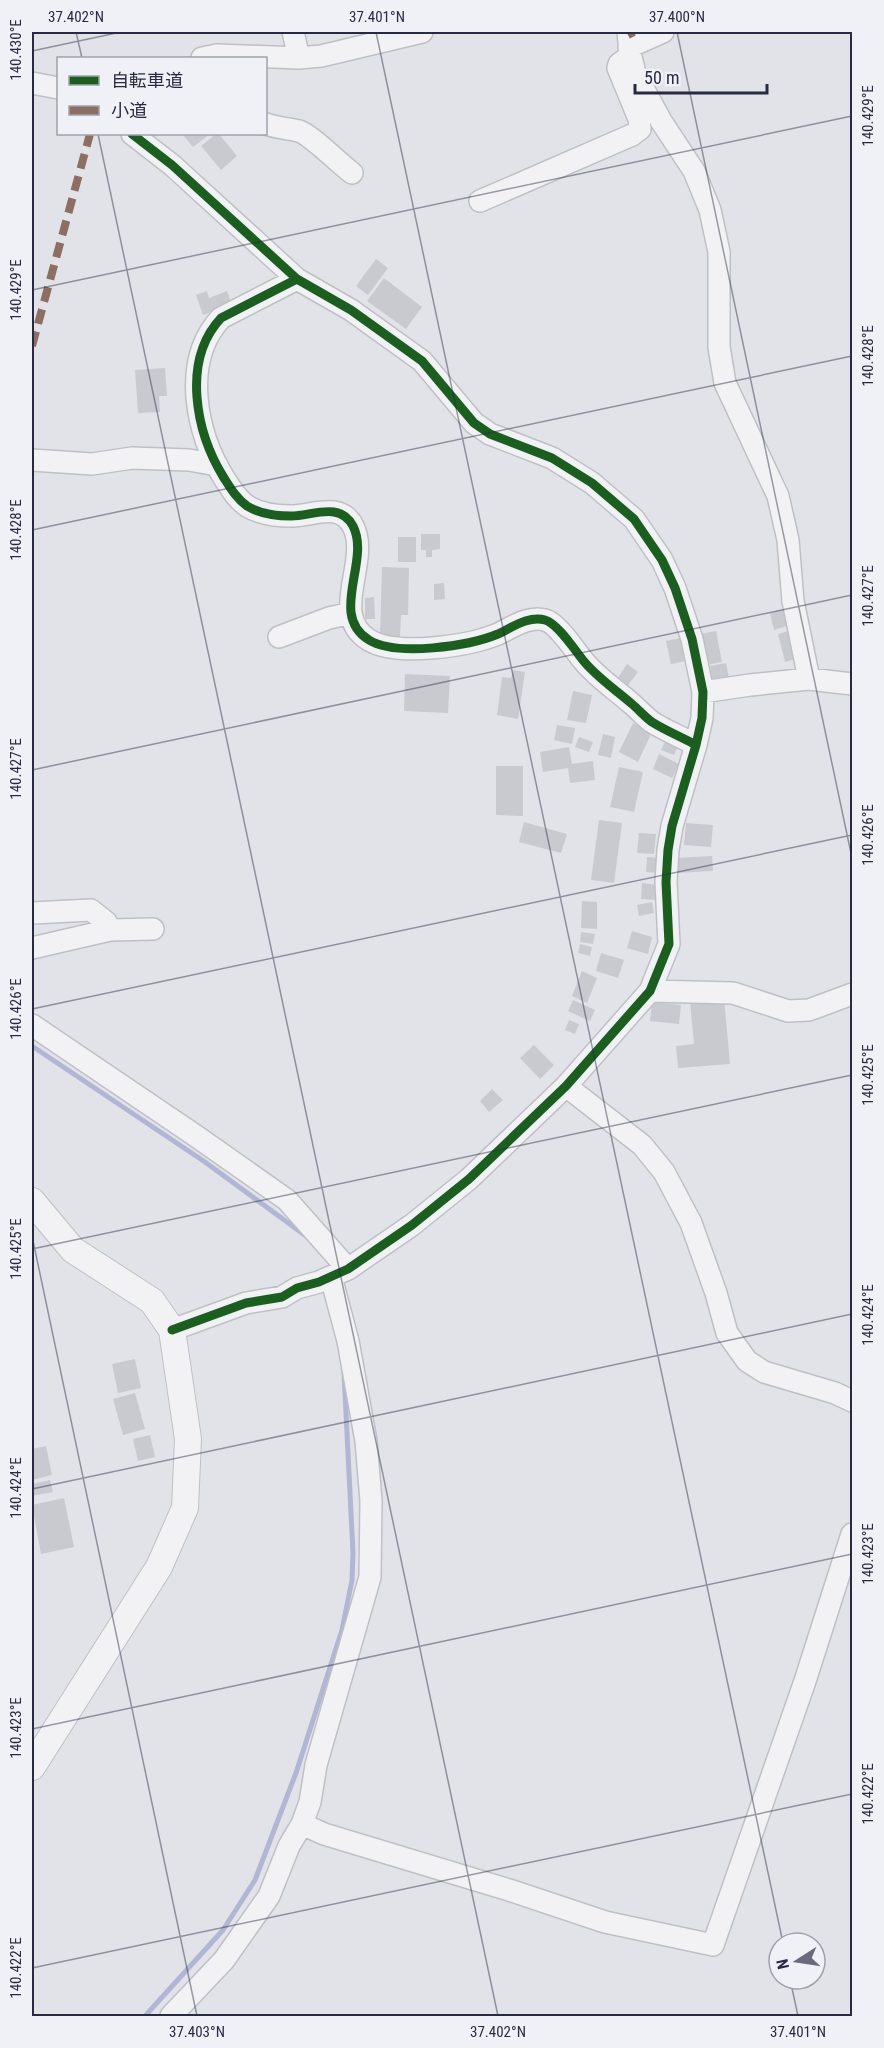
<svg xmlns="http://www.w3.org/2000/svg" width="884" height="2048" font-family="'Roboto Condensed','Noto Sans JP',sans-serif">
<rect width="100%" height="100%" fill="#e2e3e8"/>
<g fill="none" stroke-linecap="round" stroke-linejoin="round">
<!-- stream -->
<path stroke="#b0b6d4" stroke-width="5" d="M32,1046L205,1162L306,1236
M145,2016L223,1930L255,1880L296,1773L342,1630L352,1580L353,1553L344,1373"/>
</g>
<!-- building -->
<path fill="#c9cad0" d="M182,134H210L193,147Z
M216,134H219L237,156L221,170L201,146Z
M376,259L388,268L368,295L356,286Z
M384,278L422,307L406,329L367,301Z
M207,291L209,298L227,291L232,305L203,315L196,295Z
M165,368L167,396H159L160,412L138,413L135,370Z
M421,534H440V549L432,550V557H426V550H421Z
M398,537H416V562H398Z
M382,567L409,568L408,615H401L400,637L380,636Z
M444,583L445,599L434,600V584Z
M374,597L375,619H365V598Z
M786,609L790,625L774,630L770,613Z
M794,629L802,657L785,662L778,634Z
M716,631L722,662L706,665L700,634Z
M681,638L686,661L671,664L666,641Z
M726,663L729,678L713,682L710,666Z
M627,664L638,672L625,689L615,682Z
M513,670L525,672L518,719L497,715L502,677L511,678Z
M405,674L450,676L448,713L404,711Z
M573,691L592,695L586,723L567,720Z
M633,723L652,732L638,762L619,752Z
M557,725L575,728L572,744L554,740Z
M603,734L615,737L611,758L598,755Z
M579,737L593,742L589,752L575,747Z
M667,738L679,744L674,755L661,750Z
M569,747L572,764L593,761L595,780L570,783L568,768L543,772L540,752Z
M659,754L679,764L672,778L653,769Z
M496,766H523V816L496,815Z
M619,767L643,772L634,812L610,807Z
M599,820L622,823L614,883L591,880Z
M524,822L567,834L561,853L519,842Z
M686,823L713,825L711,847L684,845Z
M639,833L656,834L654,854L637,853Z
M712,856L713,871L675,873L674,858Z
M647,857L660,858L659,873L646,872Z
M642,883L658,885L657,900L641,899Z
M582,901L597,902V929L581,928Z
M652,902L654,913L639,916L637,905Z
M632,931L652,937L648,954L627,948Z
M581,932L595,934L593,944L580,942Z
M580,944L592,947L590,956L578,953Z
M601,953L624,960L618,978L596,971Z
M582,971L597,978L587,1003L572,996Z
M724,998L730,1064L678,1068L676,1046L694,1044L690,1001Z
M573,1000L595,1010L590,1021L568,1011Z
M652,1002L681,1005L679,1024L650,1021Z
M569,1020L579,1024L575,1034L565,1030Z
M534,1045L554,1065L540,1079L520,1058Z
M492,1089L503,1100L489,1112L480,1101Z
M135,1359L141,1388L118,1393L112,1364Z
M135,1393L145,1429L123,1435L113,1399Z
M150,1435L155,1457L138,1461L133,1439Z
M46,1446L52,1475L32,1480V1449Z
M50,1480L53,1492L32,1496V1484Z
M64,1498L74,1547L41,1554L32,1505Z"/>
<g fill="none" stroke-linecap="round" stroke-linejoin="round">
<defs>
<path id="minor" d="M293,32L299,58
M628,32L630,53L635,73L661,121L694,171L710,210L719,252V347L725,383L778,496L788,540L793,601L809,679
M629,47L663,32
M202,58L217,55L299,58L321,56L422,32
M32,83L58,88
M266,124C276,128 288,128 299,131C311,135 340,164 352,173
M132,134L172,165L297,279L351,310L422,361L474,423L490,434L552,458L592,483L634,519L662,560L675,588L692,639L703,692L702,718L696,745L672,826L668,850L666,882L669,944L650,991L566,1086L469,1179L412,1225L348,1269L319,1282L297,1288L282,1297L246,1303L172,1330
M480,201L632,135L640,129L639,119L618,68L619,64L630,56
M297,279L221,318C181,361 196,433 224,478C231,489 237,499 247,506C260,514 277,516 291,516C312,516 340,501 353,526C371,561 328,615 369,640C397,657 469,646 498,634C511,628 529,615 545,620C557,623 574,649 582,659C596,677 615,689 632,704C639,710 645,717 652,722C666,731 682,737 696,745
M32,460L92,464L132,458L189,460L217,465
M279,637L329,618L351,613
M703,692L750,685L809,679L852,684
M32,913L91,910L106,922L110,930
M32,948L110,930L153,929
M650,991L733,993L788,1011L809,1010L852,994
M32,1025L196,1136L287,1200L348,1269
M566,1086L642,1145L664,1172L691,1223L716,1293L727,1333L747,1361L764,1372L835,1393L852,1401
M302,1824L324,1834L509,1890L605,1922L713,1945L805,1681L852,1534
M171,2016L224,1960L269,1896L289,1846L302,1824L310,1802L316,1765L370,1577L371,1501L366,1441L348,1341L331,1277"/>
<path id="tertiary" d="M32,1201L73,1250L152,1301L172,1330L188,1439L185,1508L159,1567L32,1767"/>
</defs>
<!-- minor casing -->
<use href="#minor" stroke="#bfc0c6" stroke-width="24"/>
<!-- tertiary casing -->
<use href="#tertiary" stroke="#bfc0c6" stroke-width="28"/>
<!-- minor -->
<use href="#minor" stroke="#f2f2f4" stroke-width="21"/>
<!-- tertiary -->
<use href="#tertiary" stroke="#f2f2f4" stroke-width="26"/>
<!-- quiet -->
<path stroke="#8d6e63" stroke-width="8" stroke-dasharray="15 8" stroke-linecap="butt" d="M628,35L634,32
M32,346L90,134"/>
<defs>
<path id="cycleway" d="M132,134L172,165L297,279L351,310L422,361L474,423L490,434L552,458L592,483L634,519L662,560L675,588L692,639L703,692L702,718L696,745L672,826L668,850L666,882L669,944L650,991L566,1086L469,1179L412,1225L348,1269L319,1282L297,1288L282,1297L246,1303L172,1330
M297,279L221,318C181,361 196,433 224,478C231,489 237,499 247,506C260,514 277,516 291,516C312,516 340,501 353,526C371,561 328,615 369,640C397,657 469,646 498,634C511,628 529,615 545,620C557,623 574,649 582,659C596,677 615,689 632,704C639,710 645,717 652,722C666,731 682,737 696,745"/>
</defs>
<!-- cycleway casing -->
<use href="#cycleway" stroke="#f0f1f7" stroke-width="13"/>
<!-- cycleway -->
<use href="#cycleway" stroke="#1b5e20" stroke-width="9"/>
</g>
<!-- ticks -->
<path fill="none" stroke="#282a42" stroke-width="1.5" stroke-opacity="0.45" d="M76,32L82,58M376,32L783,1943M677,32L852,858M32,51L121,32M98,134L498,2016M32,290L852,116M32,530L852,356M32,770L852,595M32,1009L852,835M32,1236L197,2016M32,1249L852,1075M32,1489L852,1314M32,1729L852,1554M32,1968L852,1794M790,1979L798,2016"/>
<!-- border -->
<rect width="884" height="2048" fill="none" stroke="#f0f1f7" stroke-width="66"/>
<!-- legend -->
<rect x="57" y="57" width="210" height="78" fill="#f0f1f7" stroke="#a0a1af" stroke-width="1.5"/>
<rect x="69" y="76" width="30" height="9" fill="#1b5e20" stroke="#a0a1af" stroke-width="1.5"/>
<text x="111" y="87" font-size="18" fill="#282a42">自転車道</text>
<rect x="69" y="106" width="30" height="9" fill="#8d6e63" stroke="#a0a1af" stroke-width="1.5"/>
<text x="111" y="117" font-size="18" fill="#282a42">小道</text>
<!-- north arrow -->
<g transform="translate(797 1961) rotate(258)"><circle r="28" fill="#f0f1f7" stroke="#a0a1af" stroke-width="1.5"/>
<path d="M0-4.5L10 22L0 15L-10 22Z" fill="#696b7c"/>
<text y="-9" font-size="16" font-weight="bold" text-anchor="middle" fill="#282a42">N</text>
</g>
<!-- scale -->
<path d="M635 84v9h132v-9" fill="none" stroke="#282a42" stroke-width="3"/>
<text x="644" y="84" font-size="18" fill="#282a42" stroke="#f0f1f7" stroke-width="4.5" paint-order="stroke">50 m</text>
<rect x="33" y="33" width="818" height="1982" fill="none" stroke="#282a42" stroke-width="2"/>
<g font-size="15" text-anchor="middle" fill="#282a42">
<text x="76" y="22">37.402°N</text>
<text x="377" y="22">37.401°N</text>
<text x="677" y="22">37.400°N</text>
<text transform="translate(16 50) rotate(-90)" y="5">140.430°E</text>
<text transform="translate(868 116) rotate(-90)" y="5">140.429°E</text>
<text transform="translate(16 290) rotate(-90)" y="5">140.429°E</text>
<text transform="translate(868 356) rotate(-90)" y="5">140.428°E</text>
<text transform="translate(16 530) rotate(-90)" y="5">140.428°E</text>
<text transform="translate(868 596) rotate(-90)" y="5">140.427°E</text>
<text transform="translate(16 769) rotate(-90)" y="5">140.427°E</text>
<text transform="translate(868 835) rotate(-90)" y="5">140.426°E</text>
<text transform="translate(16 1009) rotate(-90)" y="5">140.426°E</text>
<text transform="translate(868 1075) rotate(-90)" y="5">140.425°E</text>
<text transform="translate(16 1249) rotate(-90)" y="5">140.425°E</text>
<text transform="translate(868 1315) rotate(-90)" y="5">140.424°E</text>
<text transform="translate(16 1488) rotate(-90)" y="5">140.424°E</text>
<text transform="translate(868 1554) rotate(-90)" y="5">140.423°E</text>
<text transform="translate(16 1728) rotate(-90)" y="5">140.423°E</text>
<text transform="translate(868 1794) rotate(-90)" y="5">140.422°E</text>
<text transform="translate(16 1968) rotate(-90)" y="5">140.422°E</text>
<text x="197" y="2037">37.403°N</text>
<text x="498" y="2037">37.402°N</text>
<text x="798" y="2037">37.401°N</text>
</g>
</svg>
